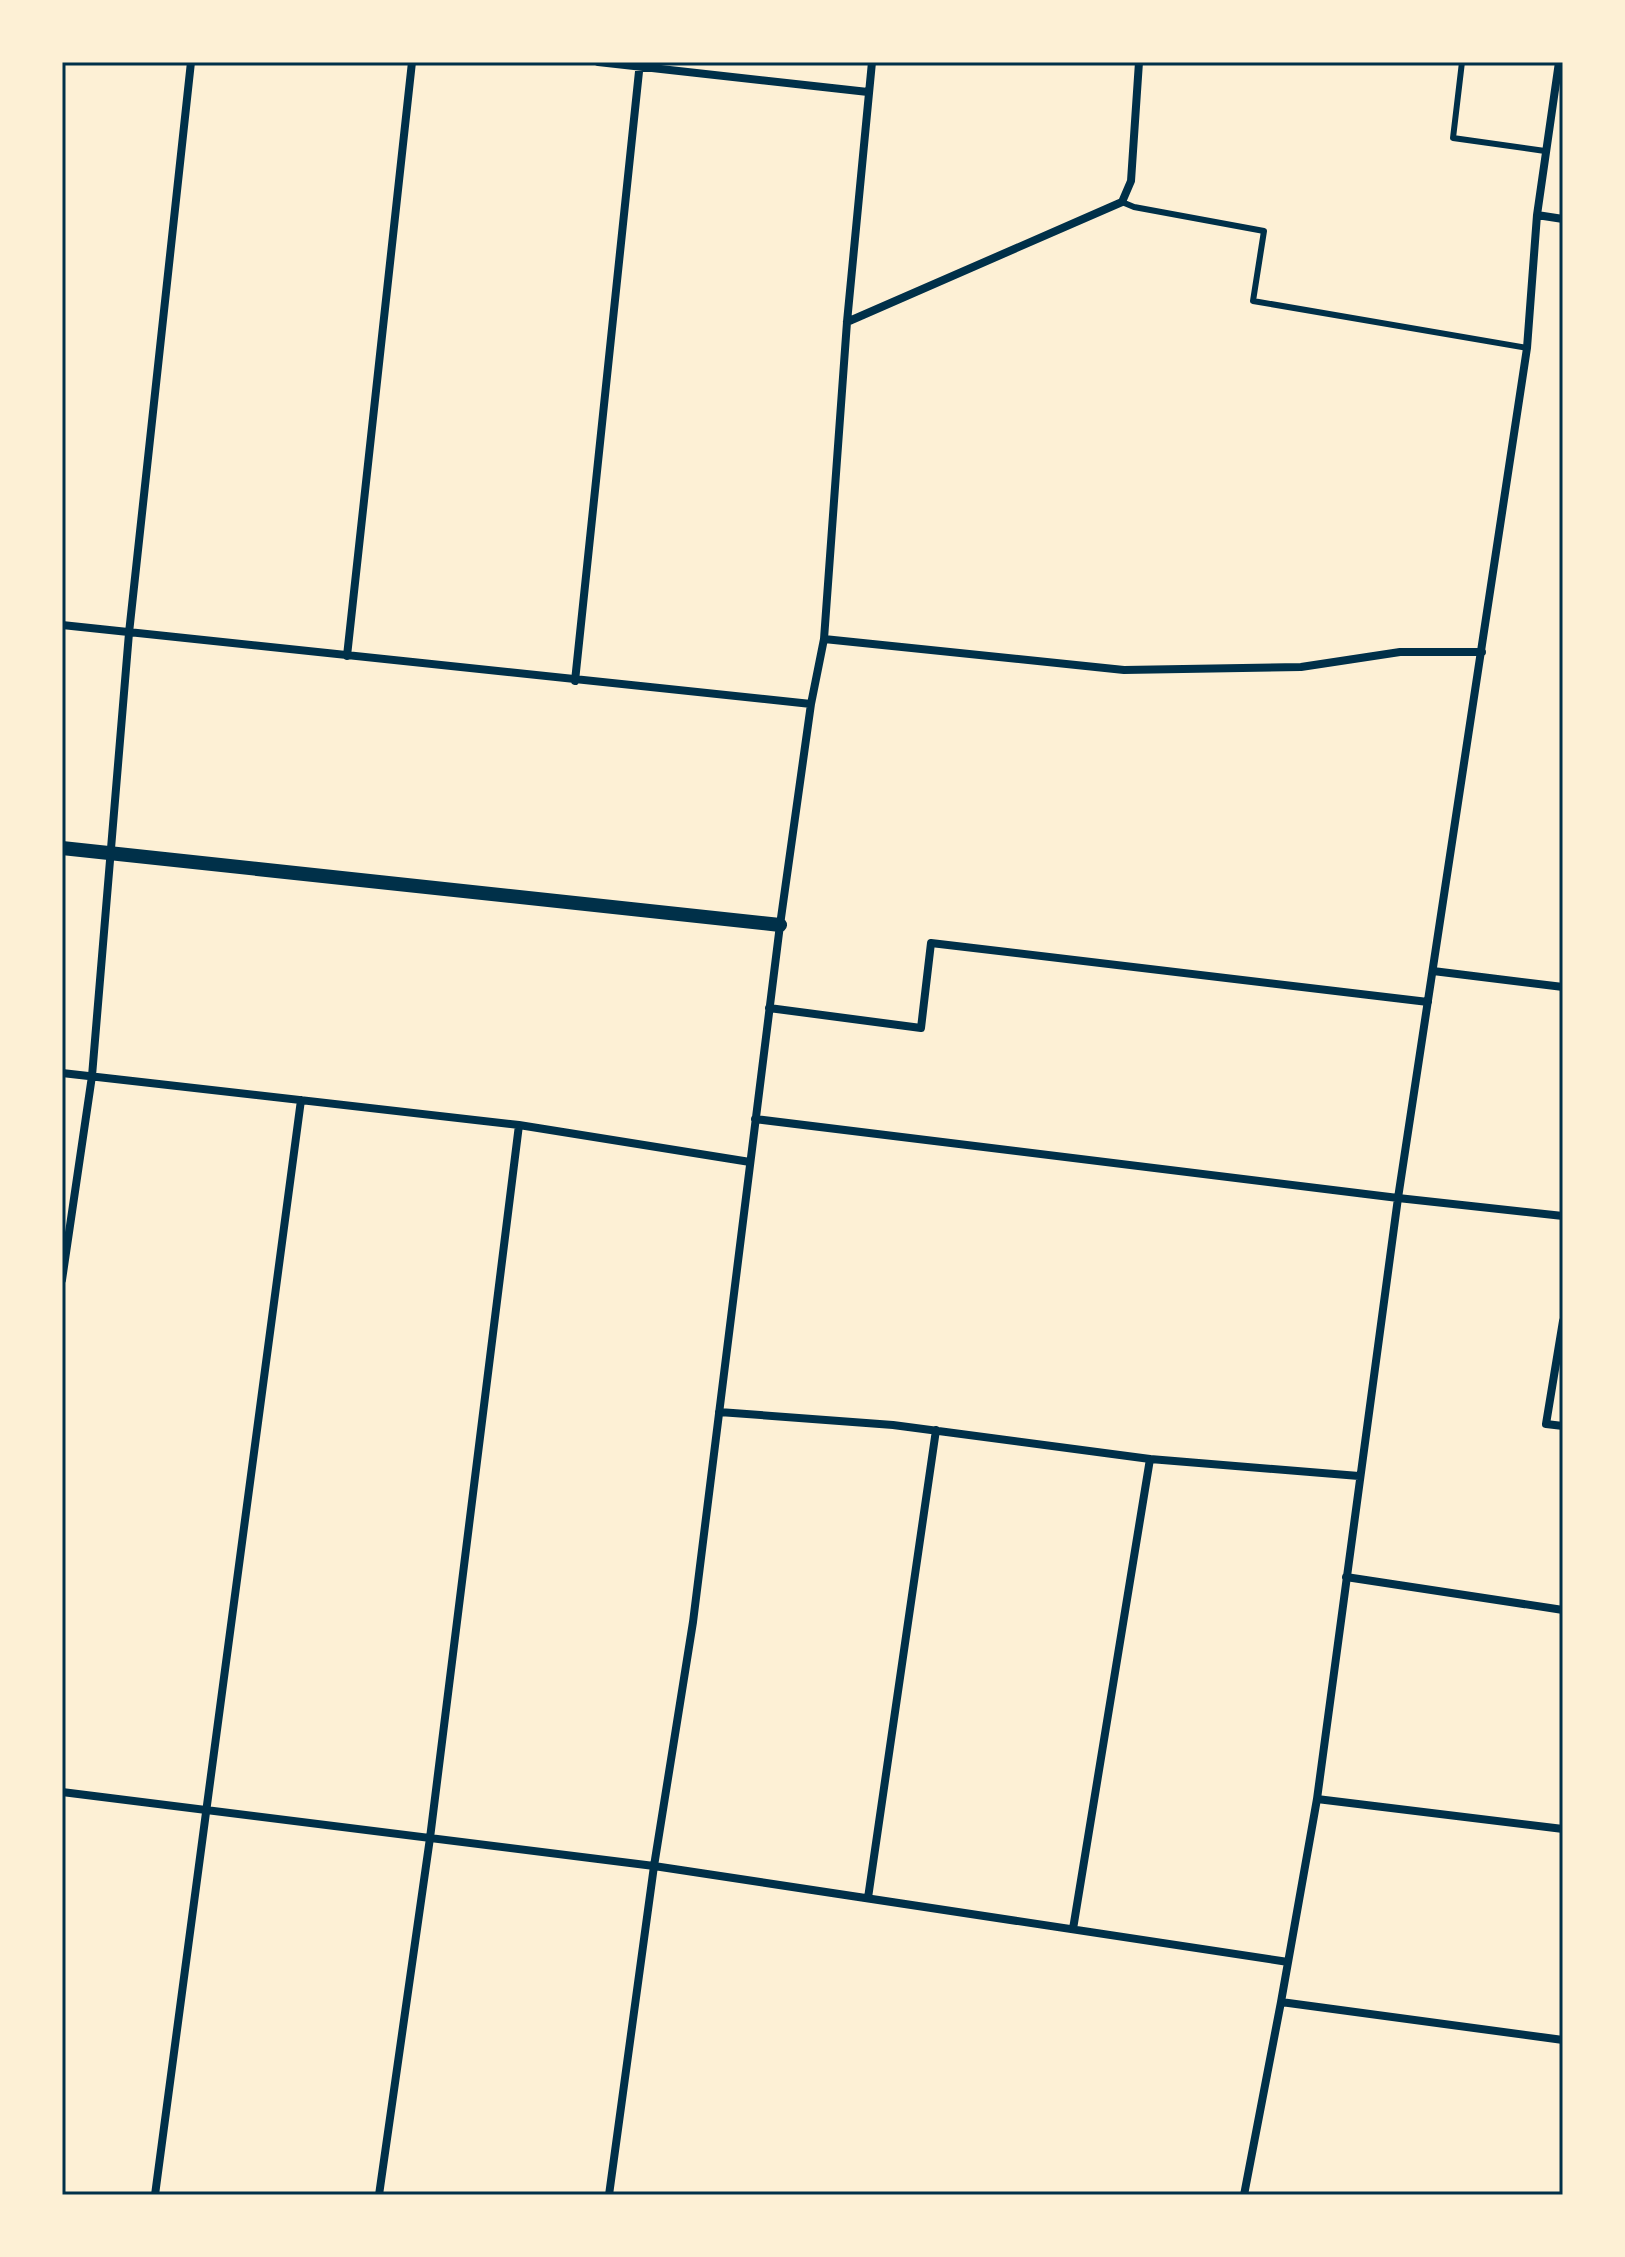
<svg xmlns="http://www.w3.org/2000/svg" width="1625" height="2257" font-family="'Titillium Web',sans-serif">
<rect width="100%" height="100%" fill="#fdf0d5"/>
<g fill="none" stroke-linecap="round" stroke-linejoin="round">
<!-- service -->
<path stroke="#003049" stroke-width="6" d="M1462,62L1453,138L1545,151
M1122,202L1134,207L1264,231L1253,301L1527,348"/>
<!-- minor -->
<path stroke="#003049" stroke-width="8" d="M598,62L868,92
M1537,215L1563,219
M847,322L1122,202L1131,181L1139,62
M62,625L811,704
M824,639L1124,670L1301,667L1400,652H1482
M347,656L412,62
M575,681L640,62
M1433,971L1563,987
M769,1008L921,1028L931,943L1428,1002
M62,1073L519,1125L750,1162
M755,1119L1398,1198L1563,1216
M62,1280L92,1076L129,633L191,62
M1563,1321L1546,1424L1563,1426
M719,1412L893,1425L1150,1459L1359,1476
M1346,1577L1563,1610
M62,1792L654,1866L1288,1962
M1317,1799L1563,1829
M868,1898L936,1430
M1073,1929L1150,1459
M1281,2002L1563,2040
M155,2195L301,1100
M379,2195L430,1838L519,1125
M609,2195L654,1866L693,1622L780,925L811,704L824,639L847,322L872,62
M1244,2195L1281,2002L1317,1799L1398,1198L1527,348L1537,215L1559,62"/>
<!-- tertiary -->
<path stroke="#003049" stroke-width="14" d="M62,848L780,925"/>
</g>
<!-- border -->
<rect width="1625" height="2257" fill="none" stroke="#fdf0d5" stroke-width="128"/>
<rect x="64" y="64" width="1497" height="2129" fill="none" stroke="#003049" stroke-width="3"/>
</svg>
